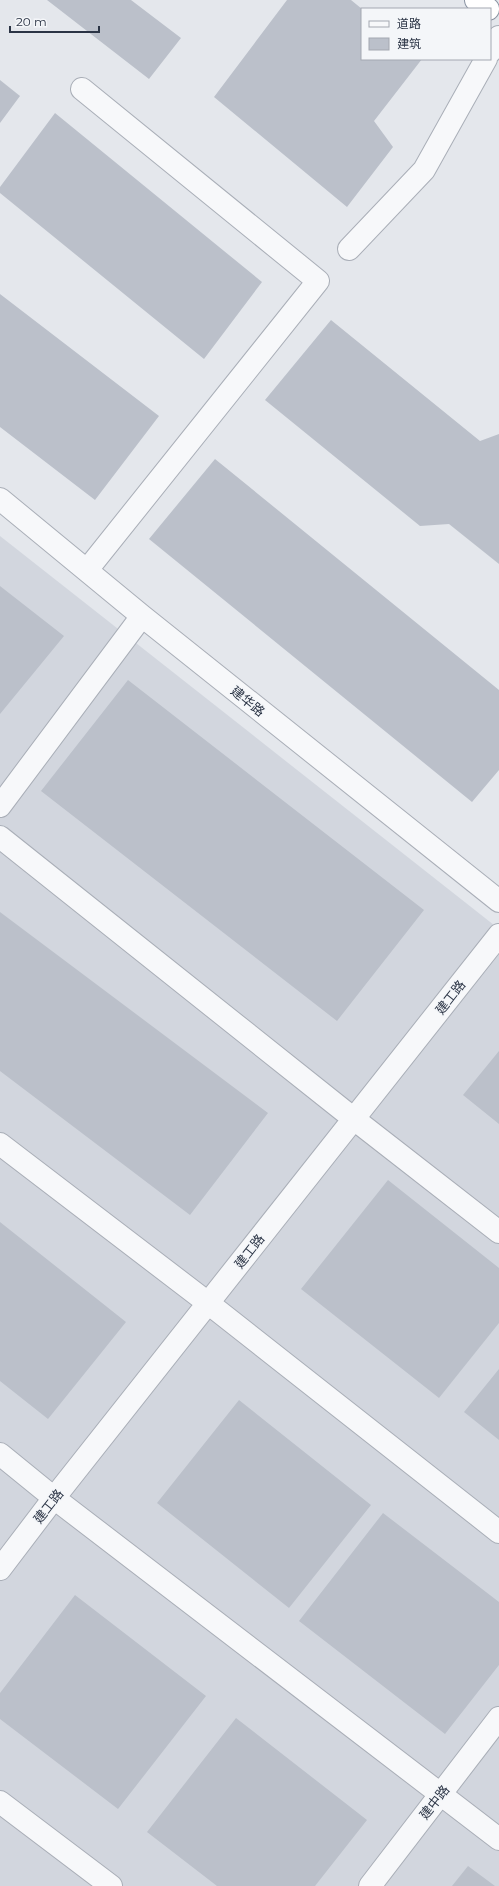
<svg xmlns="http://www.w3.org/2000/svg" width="499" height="1886" font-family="Montserrat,'Noto Sans SC',sans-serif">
<rect width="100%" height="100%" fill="#e4e7ec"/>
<!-- built -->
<path fill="#d2d6de" d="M0,536L499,929V1886H0Z"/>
<!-- building -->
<path fill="#bbc0ca" d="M47,0H131L181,38L149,79Z
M287,0H351L362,9V59H422L374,121L393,147L347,207L214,97Z
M0,80L20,96L0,123Z
M55,113L262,282L204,359L0,193V187Z
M0,294L159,416L95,500L0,427Z
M331,320L480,441L499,434V564L449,524L420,526L265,400Z
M215,459L499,690V770L472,802L149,539Z
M0,586L64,636L0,714Z
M128,680L424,910L337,1021L41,791Z
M0,912L268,1113L190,1215L0,1071Z
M499,1051V1124L463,1095Z
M388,1180L499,1268V1323L439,1398L301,1289Z
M0,1222L126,1322L48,1419L0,1381Z
M499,1369V1440L464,1412Z
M239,1400L371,1505L289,1608L157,1503Z
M383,1513L499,1602V1665L445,1734L299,1621Z
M75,1595L206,1696L118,1809L0,1719V1693Z
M236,1718L367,1820L315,1886H217L147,1832Z
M468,1866L495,1886H452Z"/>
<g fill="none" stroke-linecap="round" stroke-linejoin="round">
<defs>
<path id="minor" d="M490,52L499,37
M82,89L318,281L87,570
M349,249L424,170L486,59
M0,499L142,616L499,901
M0,806L142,616
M0,837L354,1119L499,1232
M0,1144L208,1303L499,1532
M0,1454L54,1498L499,1839
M0,1569L54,1498L499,935
M0,1802L111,1886
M370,1886L499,1718"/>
<path id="highway" d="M476,0L488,9"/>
</defs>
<!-- minor casing -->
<use href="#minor" stroke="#a9aeb7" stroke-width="24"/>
<!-- highway casing -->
<use href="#highway" stroke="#8b94a3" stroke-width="24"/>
<!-- minor -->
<use href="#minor" stroke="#f7f8fa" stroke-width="22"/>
<!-- highway -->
<use href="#highway" stroke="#fff" stroke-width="22"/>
</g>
<g text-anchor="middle" stroke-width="3" stroke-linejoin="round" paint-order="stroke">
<!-- street labels -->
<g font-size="13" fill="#2b3445" stroke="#f4f6f9">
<text transform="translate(248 701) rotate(39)" y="5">建华路</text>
<text transform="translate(450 997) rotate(-52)" y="5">建工路</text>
<text transform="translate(249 1251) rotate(-52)" y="5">建工路</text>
<text transform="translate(48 1506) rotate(-52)" y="5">建工路</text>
<text transform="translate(434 1802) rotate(-52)" y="5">建中路</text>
</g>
</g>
<!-- legend -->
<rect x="361" y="8" width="130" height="52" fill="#f4f6f9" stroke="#a4a8b1"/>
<rect x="369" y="21" width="20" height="6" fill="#f7f8fa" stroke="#a4a8b1"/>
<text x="397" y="28" font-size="12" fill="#2b3445">道路</text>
<rect x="369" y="38" width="20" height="12" fill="#bbc0ca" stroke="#a4a8b1"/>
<text x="397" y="48" font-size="12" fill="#2b3445">建筑</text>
<!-- scale -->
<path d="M10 26v6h89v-6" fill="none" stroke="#2b3445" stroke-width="2"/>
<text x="16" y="26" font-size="12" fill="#2b3445" stroke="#f4f6f9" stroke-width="3" paint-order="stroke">20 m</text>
</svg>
